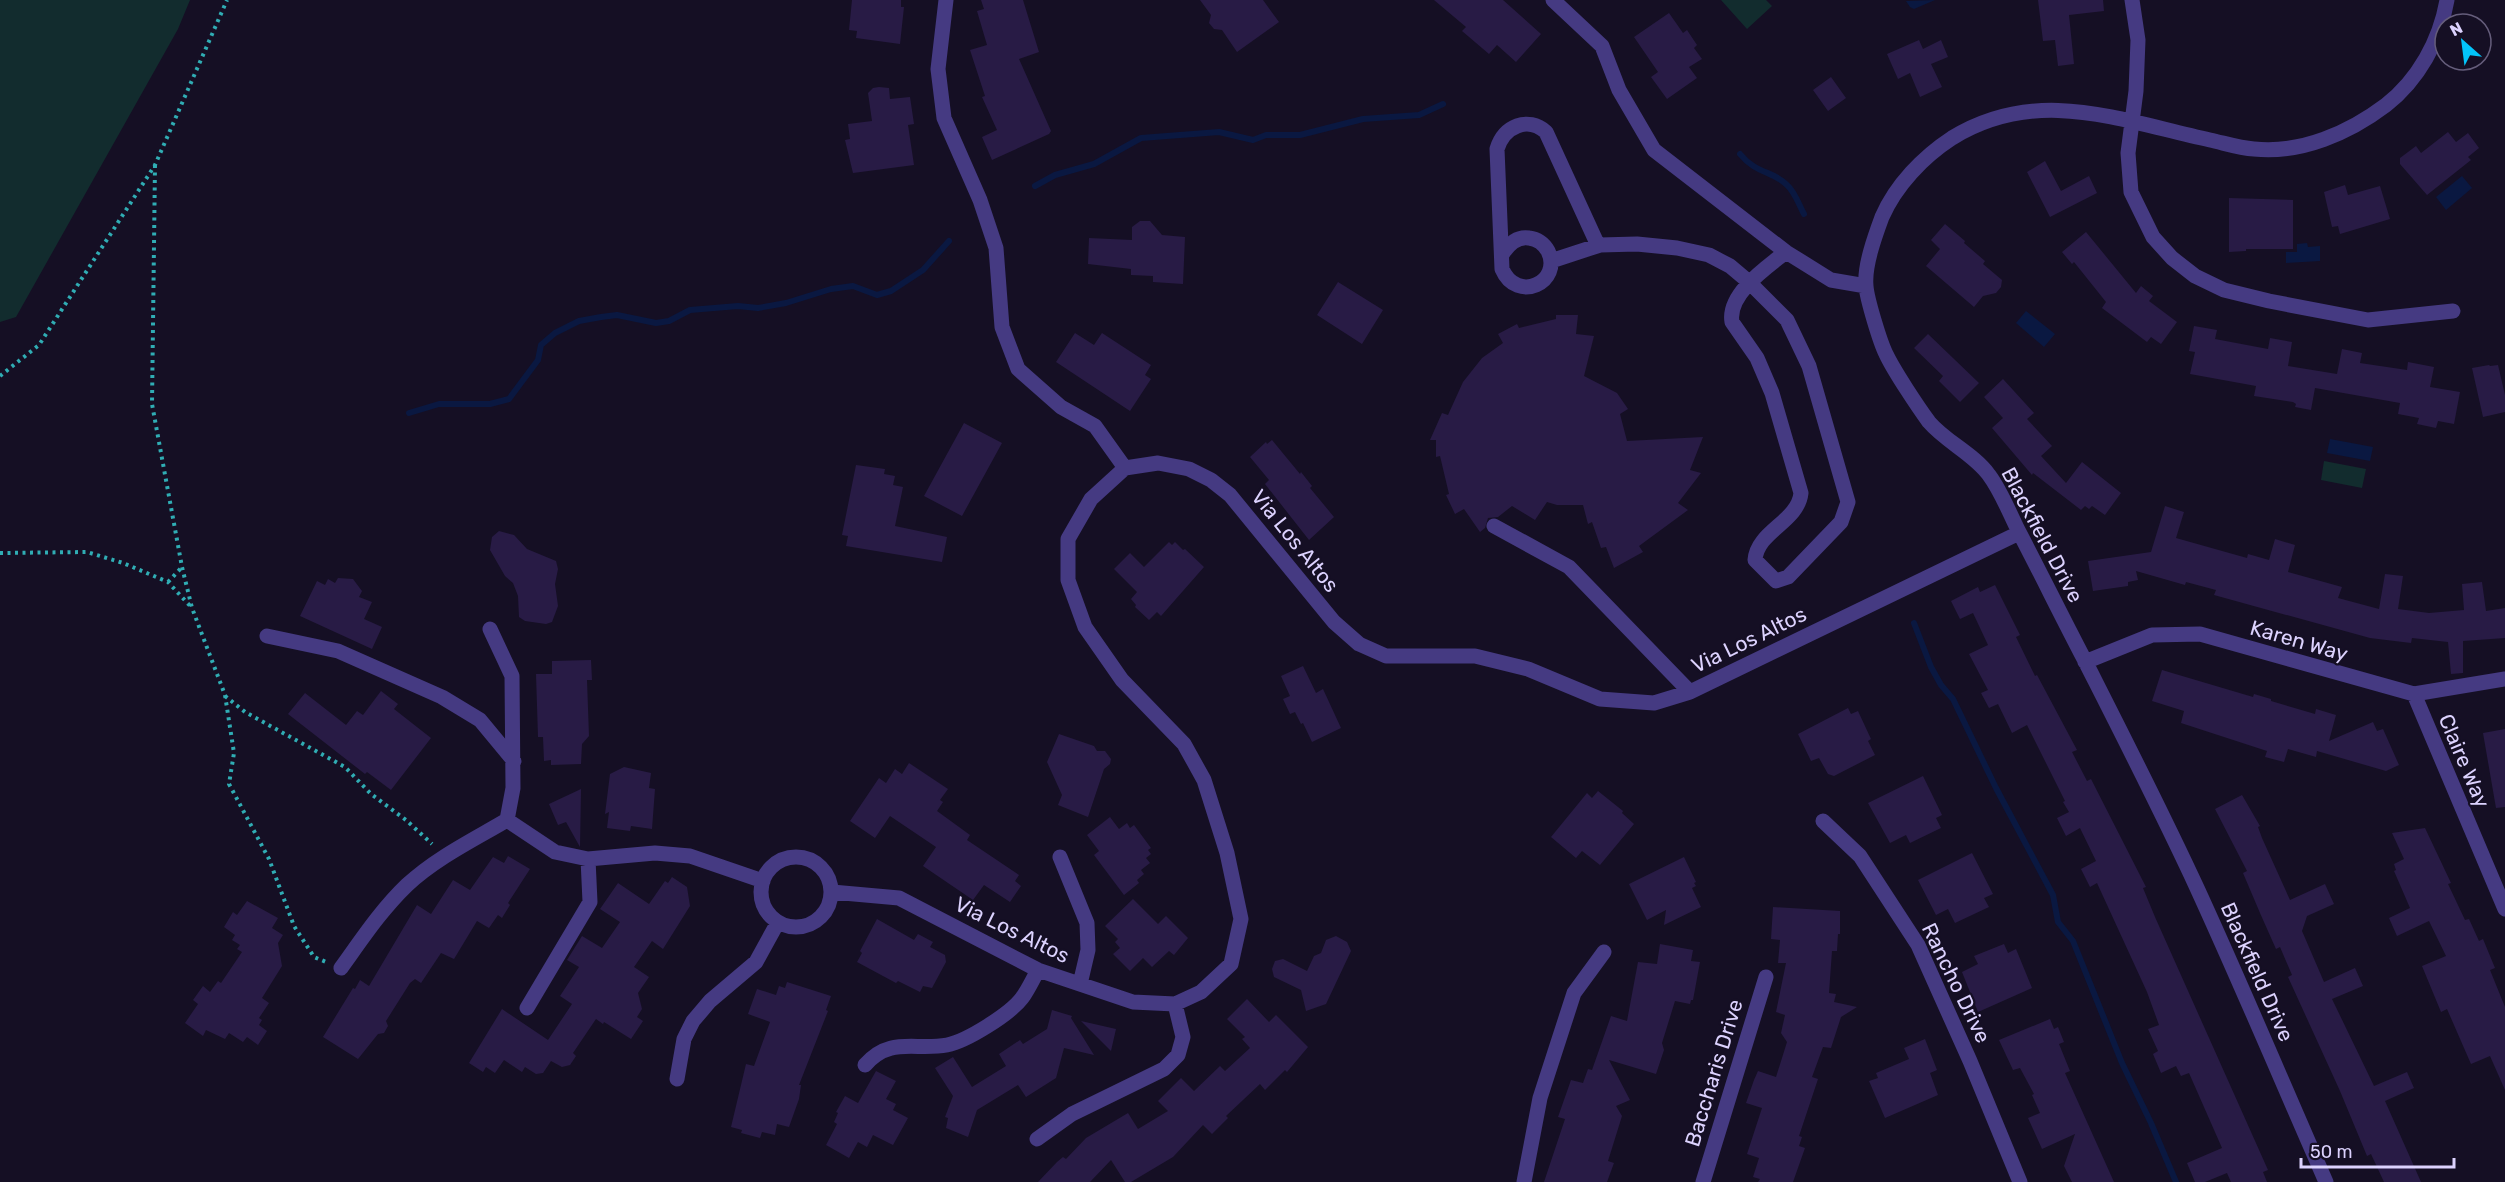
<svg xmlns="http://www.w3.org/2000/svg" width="2505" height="1182" font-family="Rubik,sans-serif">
<rect width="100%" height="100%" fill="#150f24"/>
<!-- green -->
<path fill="#122c2e" d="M0,0H190L178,29L16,317L0,322Z
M1721,0H1766L1772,6L1747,29Z
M2324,461L2366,469L2362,488L2321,480Z"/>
<!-- water -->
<path fill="#0a1841" d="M1935,0L1914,9L1910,7L1906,1Z
M2462,176L2472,188L2446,210L2436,197Z
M2307,243L2308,247L2320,246V261L2286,263V252H2297V244Z
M2026,311L2055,334L2044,347L2016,323Z
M2330,439L2373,447L2370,461L2327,453Z"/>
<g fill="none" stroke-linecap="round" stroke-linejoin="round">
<!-- stream -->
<path stroke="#0a1841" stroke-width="6" d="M1740,154C1756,174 1774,171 1787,185C1795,192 1799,205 1804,214
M1035,186L1055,175L1094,164L1141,138L1219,132L1253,140L1266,135H1300L1363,119L1419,115L1443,104
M409,413L439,404H490L509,399L538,360L541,345L555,333L579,321L601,317L617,315L656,323L669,321L690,310L738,306L758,308L786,303L831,289L853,286L877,295L891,291L923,270L949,241
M1914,623L1931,667L1941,685L1953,699L1996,788L2053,895L2058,922L2073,941L2122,1063L2151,1123L2176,1182"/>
</g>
<!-- building -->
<path fill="#281b45" d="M852,0H901V7H904L900,44L856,38L857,31L849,30Z
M981,0H1023L1039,52L1019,59L1051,131L1049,134L992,160L982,137L997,130L982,97L985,96L970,50L987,45L977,11L984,9Z
M1200,0H1263L1279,22L1237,52L1222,30L1214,29L1209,23L1211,15Z
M1434,0H1503L1541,34L1516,62L1497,45L1489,54L1462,31L1466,27Z
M2038,0H2103L2104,11L2069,15L2074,64L2058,66L2055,40L2043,41Z
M1669,13L1683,33L1687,30L1697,45L1694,48L1702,59L1689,67L1697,78L1667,99L1651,77L1658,72L1634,37Z
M1919,40L1923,49L1941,40L1948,57L1931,64L1942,87L1920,97L1910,73L1898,79L1887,54Z
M1831,77L1846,98L1828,111L1813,90Z
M879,87L889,88L890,99L910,97L914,124L908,125L914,165L853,173L845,140L850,139L848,124L872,121L868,93L873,88Z
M2448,132L2456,142L2468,133L2479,148L2468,157L2471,160L2427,195L2400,164V158L2416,146L2421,153Z
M2045,161L2061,191L2089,176L2097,193L2050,217L2027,172Z
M2345,185L2348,195L2380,186L2390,219L2340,234L2338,226L2332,227L2324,192Z
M2229,198L2293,200V249H2246V251L2229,252Z
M1140,221H1150L1162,235L1185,237L1183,284L1153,282V276L1131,275V269L1088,264L1089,238L1132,240V227Z
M1945,224L1965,241L1964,243L1985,261L1983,264L2002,280L2001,287L1996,293L1983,296L1974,307L1926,266L1940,249L1931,240Z
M2086,232L2136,293L2141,286L2153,296L2149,301L2177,322L2161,344L2151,337L2147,342L2102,308L2106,302L2074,262L2072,264L2062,252Z
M1338,282L1383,310L1362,344L1317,315Z
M1556,315H1578L1576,334L1594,336L1584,376L1617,393L1628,409L1620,414L1627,441L1703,437L1690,470L1701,473L1678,503L1688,510L1639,546L1643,552L1614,568L1606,547L1601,548L1592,522L1588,524L1583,505H1557L1547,502L1535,520L1512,506L1498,517L1488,518L1485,528L1480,532L1464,509L1455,514L1446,495L1449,494L1440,456L1436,457V440H1430L1442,413L1448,415L1463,382L1482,358L1503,343L1498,334L1517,324L1519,328L1556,319Z
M2194,326L2217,330L2215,339L2268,349L2270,338L2292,342L2288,366L2337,374L2342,349L2362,353L2360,363L2407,370L2408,362L2434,367L2430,387L2460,392L2454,424L2438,421L2436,428L2417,424L2419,418L2398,414L2400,403L2315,388L2311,410L2295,407L2296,404L2293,402L2254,396L2256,386L2190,374L2195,352L2189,351Z
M1075,333L1094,345L1102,333L1151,365L1145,375L1151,379L1130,411L1056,362Z
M1928,334L1979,383L1960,402L1939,381L1943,376L1914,348Z
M2489,365L2490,366L2498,365L2505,395V412L2483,417L2472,368Z
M2003,379L2034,413L2027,419L2052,446L2041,456L2066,483L2082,462L2121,493L2105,515L2092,506L2089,509L2085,506L2081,510L2033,473L2032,475L1992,428L2003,418L1984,397Z
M964,423L1002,443L962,516L924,496Z
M1272,440L1300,474L1301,472L1312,486L1310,488L1334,517L1309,540L1265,484L1269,480L1250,457L1266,442L1267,444Z
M856,465L885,469L884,474L895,476L893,485L903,487L895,526L947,537L942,562L846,546L848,536L842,535Z
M2165,506L2184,512L2176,538L2247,558L2248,554L2269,560L2275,539L2295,545L2288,572L2342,587L2338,598L2379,609L2385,574L2403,576L2398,609L2429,613L2464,610L2462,584L2482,582L2486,611L2505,608V638L2463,641V673L2451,674L2448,642L2412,638L2411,643L2370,638L2214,595L2216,590L2186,582L2185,585L2136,571L2138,580L2128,582V586L2093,591L2088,561L2151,552Z
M499,531L514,535L527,549L556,561L558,569L555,584L558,606L552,622L546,624L525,621L519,617L518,596L513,583L505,576L490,550L492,537Z
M1169,542L1172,545L1175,542L1183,550L1185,549L1204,567L1161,616L1157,612L1149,620L1135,607L1136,605L1131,599L1137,592L1114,569L1130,553L1144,567Z
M338,578L353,579L362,591L359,597L372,602L364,619L382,627L372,649L300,616L317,581L325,585L328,579L335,583Z
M1995,585L2020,635L2016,637L2035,676L2037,675L2077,750L2072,752L2087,781L2091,779L2146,887L2143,888L2155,917L2268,1170L2263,1172L2267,1182H2231L2227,1173L2205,1182H2195L2187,1163L2222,1148L2189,1073L2181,1076L2176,1066L2161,1073L2153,1054L2158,1051L2148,1029L2159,1025L2147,992L2097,883L2090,887L2081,869L2096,861L2080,828L2066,836L2057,818L2069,812L2063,802L2065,801L2027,725L2012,733L1998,704L1989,708L1981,693L1988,690L1969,654L1988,645L1973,613L1960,619L1951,601L1978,587L1980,592Z
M591,660L592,680H587L589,736L582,744L581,764L551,765V760L544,761L543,737H538L536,674H552V661Z
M1303,666L1316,693L1323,689L1341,728L1312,742L1303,723L1301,724L1295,712L1290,714L1283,699L1290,696L1281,676Z
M2162,670L2253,697L2254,694L2271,699V701L2315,714L2316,709L2336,715L2329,741L2373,722L2377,731L2383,729L2399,765L2386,771L2317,751L2316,757L2288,749L2284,762L2265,757L2267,751L2181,723L2184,711L2152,701Z
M381,691L398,704L394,709L431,738L391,790L367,772L365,774L288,714L305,693L346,725L357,711L363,715Z
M1848,708L1851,714L1858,711L1871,739L1868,741L1875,755L1834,776L1828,774L1819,758L1811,761L1798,734Z
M2505,729V807L2496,808L2483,733Z
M1059,734L1094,746L1097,751H1105L1111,759L1110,764L1104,769L1088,817L1058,805L1062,795L1047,762Z
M909,763L948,789L940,800L943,802L937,811L970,835L967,840L1019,875L1015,881L1021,886L1010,902L984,885L973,900L923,866L936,847L890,816L875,838L850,821L879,778L886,783L895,769L902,774Z
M624,767L651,773L649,788L655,789L652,829L631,826L630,831L607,828L609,812L605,814L610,774Z
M1923,776L1942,815L1936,818L1941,828L1910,843L1906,835L1890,843L1868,803Z
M581,789L580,847L566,822L558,825L549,804Z
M1598,791L1623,811L1622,813L1634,824L1600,865L1582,851L1576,858L1551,837L1587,793L1592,798Z
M2242,795L2260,826L2258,827L2262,838L2290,900L2325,884L2334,904L2307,916L2302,931L2324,982L2355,968L2363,986L2332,999L2374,1086L2407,1072L2414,1088L2385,1101L2421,1182H2384L2371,1154L2367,1156L2340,1091L2288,977L2292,975L2280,947L2276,949L2260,913L2243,873L2247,871L2215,809Z
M1110,817L1119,829L1127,823L1130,828L1134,825L1151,848L1148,850L1151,854L1146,858L1150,863L1141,870L1144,874L1137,880L1139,883L1124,895L1094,855L1099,851L1087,835Z
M2425,828L2451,883L2448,884L2465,920L2469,919L2479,941L2483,939L2495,968L2490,970L2505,1007V1090L2490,1056L2471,1064L2447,1009L2441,1012L2422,966L2446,956L2429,921L2397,936L2389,918L2410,908L2394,871L2396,870L2394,864L2404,859L2392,833Z
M1972,853L1993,894L1984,898L1989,907L1955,923L1948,909L1936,915L1918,880Z
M508,856L530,869L508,903L510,905L502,918L498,915L489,928L477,921L454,959L441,953L421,983L415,979L410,983L386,1021L388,1026L384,1033L378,1034L358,1059L323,1037L353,988L355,989L360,980L369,986L417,905L431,914L453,880L470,890L493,857L504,863Z
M1684,857L1696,882L1694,883L1696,886L1692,888L1701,907L1664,925L1666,910L1647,920L1629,884Z
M672,877L687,887L690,906L663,949L652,941L634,967L649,977L638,993L642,1009L637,1017L643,1021L631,1039L604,1022L603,1024L596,1019L573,1053L576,1056L570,1065L562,1067L551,1061L543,1073L536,1074L525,1067L522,1072L504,1060L495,1073L486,1067L483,1072L469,1063L502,1009L548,1040L572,1004L560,996L579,967L567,960L582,936L602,948L620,922L600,909L618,883L649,904L665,881L668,883Z
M1133,899L1158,924L1166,916L1188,938L1174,955L1169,951L1152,967L1143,958L1130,971L1113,954L1120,948L1115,942L1118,939L1105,926Z
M247,901L278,918L272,928L283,935L278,943L282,966L262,998L269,1003L259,1018L262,1020L259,1025L267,1031L258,1045L247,1037L243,1042L229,1033L225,1039L206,1030L203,1036L185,1023L198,1004L193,1000L203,986L210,992L218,981L221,983L242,952L237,949L240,945L232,940L235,935L224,927L233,912L237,915Z
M1773,907L1840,911V934H1838L1837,951H1832L1829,993L1836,994L1834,1002L1857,1007L1841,1017L1831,1048L1823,1047L1812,1077L1818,1079L1799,1136L1802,1137L1799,1146L1805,1148L1793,1182H1758L1760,1179L1753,1177L1759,1158L1747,1154L1762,1108L1746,1103L1754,1080L1758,1071L1776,1077L1787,1042L1781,1033L1785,1015L1776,1012L1786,963H1778L1780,940L1771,939Z
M877,919L914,940L918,934L933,942L930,947L945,955L946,962L932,988L923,986L920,992L898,981L896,983L857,962L862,953L860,951Z
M1336,936L1347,942L1351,951L1326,1004L1306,1011L1301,990L1274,977L1272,969L1275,961L1283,959L1307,971L1314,956L1321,953L1326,940Z
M1660,944L1693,950L1691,961L1700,962L1693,1000H1691L1690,1004L1675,1001L1662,1043L1664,1050L1656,1074L1609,1060L1630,1100L1616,1106L1622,1116L1608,1161L1614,1163L1607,1182H1544L1565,1119L1558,1117L1571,1080L1583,1083L1588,1069L1592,1070L1611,1016L1627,1021L1638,962L1657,964Z
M2004,944L2008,953L2016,949L2032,988L1978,1012L1962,972L1978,964L1974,956Z
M787,982L831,996L826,1010L828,1011L799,1085H801L799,1099L789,1127L777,1124L775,1135L762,1132L760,1138L741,1133L742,1130L731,1127L746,1064L754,1066L770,1022L748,1014L757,989L776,995L779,986L785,988Z
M1247,999L1269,1022L1276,1015L1308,1047L1287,1072L1285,1070L1265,1090L1260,1084L1226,1116L1228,1118L1212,1134L1203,1125L1173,1157L1131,1182H1125L1111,1160L1090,1182H1038L1057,1162L1063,1157L1066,1159L1086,1138L1128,1113L1138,1129L1168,1111L1158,1101L1181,1078L1194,1091L1220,1066L1225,1071L1250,1048L1242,1039L1245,1037L1227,1019Z
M1052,1010L1072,1016L1071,1018L1094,1055L1064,1048L1056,1078L1026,1097L1018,1085L977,1110L968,1137L946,1128L948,1118L945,1117L953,1096L935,1068L953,1057L972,1087L1006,1066L999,1054L1020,1040L1023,1044L1047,1029Z
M2050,1019L2054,1029L2058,1027L2064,1042L2059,1044L2070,1071L2065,1073L2114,1182H2072L2064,1166L2075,1134L2042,1149L2028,1118L2040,1113L2032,1095L2034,1094L2020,1068L2013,1070L1999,1040Z
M1081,1021L1116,1029L1111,1051Z
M1925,1039L1937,1070L1930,1073L1938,1095L1885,1118L1869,1081L1878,1078L1876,1073L1909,1059L1904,1048Z
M876,1071L896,1081L886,1099L896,1104L893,1110L908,1118L893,1145L873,1135L867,1147L858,1142L849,1158L826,1145L837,1124L834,1122L838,1113L836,1112L845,1096L858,1103Z"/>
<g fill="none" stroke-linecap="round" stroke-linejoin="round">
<!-- path -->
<path stroke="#30adb4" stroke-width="4" stroke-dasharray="3 4.5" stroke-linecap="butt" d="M155,165L152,404L182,567L192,608L225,695L234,753L229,784L269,859L294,926L314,957L326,962
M0,376L39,345L155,165L227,0
M0,553L87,552L123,563L168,582L192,608
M168,582L182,567
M225,696L245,712L345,767L371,794L406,820L432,844"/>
<!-- minor -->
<path stroke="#453a82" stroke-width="15" d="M946,0L938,69L944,118L980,200L996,248L1002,327L1018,369L1061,407L1095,426L1125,468
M1553,0L1602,46L1619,90L1654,150L1786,252L1831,280L1866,286
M2132,0L2138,40L2136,91L2128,153L2131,192L2153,237L2172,258L2195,276L2224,290L2269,301L2368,320L2453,311
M1503,253C1509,244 1517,236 1529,238C1537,239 1544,244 1548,251C1563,282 1517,304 1502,269L1497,149C1504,126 1528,116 1546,132L1596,241L1600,245L1637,244L1677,248L1709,255L1730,266L1749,282L1787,320L1809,366L1848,502L1841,522L1788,577L1776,581L1755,560C1757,531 1798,522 1801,493L1772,393L1757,358L1732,322C1727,294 1767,267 1786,252
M1551,261L1600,245
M1494,526L1569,567L1690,692
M267,636L338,651L442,697L480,720L514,761
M2085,662L2152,635L2200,634L2414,694L2505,679
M2414,694L2505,909
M507,820L555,852L588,859L655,853L690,856L763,881
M1823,821L1860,856L1918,945L1970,1061L2020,1182
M1060,857L1087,923L1088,950L1080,984
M761 892a35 35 0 1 1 70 0a35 35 0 1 1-70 0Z
M832,892L899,898L1038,970L1133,1002L1175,1004L1201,992L1231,964L1241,919L1227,853L1204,780L1184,744L1122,680L1085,627L1068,580V539L1091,499L1125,468L1158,463L1189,469L1211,480L1230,495L1334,622L1359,644L1386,656H1475L1528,669L1600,699L1654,703L1690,692L2019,533
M341,968C362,939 381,910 407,885C436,858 473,840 507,820L513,788L512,676L490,629
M527,1008L590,902L588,859
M865,1065C890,1036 915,1051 947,1045C967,1041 1010,1014 1022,998C1028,990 1033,979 1038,970
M677,1079L684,1039L693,1021L710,1001L756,962L778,922
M1037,1139L1072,1114L1164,1069L1178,1055L1183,1037L1175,1004
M1524,1182L1540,1098L1574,993L1604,952
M1703,1182L1766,977
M2326,1182C2283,1084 2242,986 2197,888C2161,810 2122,734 2083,657C2061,615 2040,572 2018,530C2009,512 2001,491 1989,475C1974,454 1946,442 1929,422C1918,407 1894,371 1886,354C1880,342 1867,299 1866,286C1864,266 1875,236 1882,217C1896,185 1923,157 1952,138C2038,85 2121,121 2210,140C2224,143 2239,148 2254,149C2301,154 2349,133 2386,105C2418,80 2440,41 2447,0"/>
</g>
<g text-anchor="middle" stroke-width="4.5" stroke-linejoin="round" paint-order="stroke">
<!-- street labels -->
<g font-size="21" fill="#dcd2fe" stroke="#150f24">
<text transform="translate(2042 535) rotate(62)" y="7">Blackfield Drive</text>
<text transform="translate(1295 541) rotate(51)" y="7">Via Los Altos</text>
<text transform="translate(1749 640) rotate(-26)" y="7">Via Los Altos</text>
<text transform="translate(2299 641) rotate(16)" y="7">Karen Way</text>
<text transform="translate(2464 761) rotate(67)" y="7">Claire Way</text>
<text transform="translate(1012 930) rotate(26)" y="7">Via Los Altos</text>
<text transform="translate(2257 972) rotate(66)" y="7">Blackfield Drive</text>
<text transform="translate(1956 983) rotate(64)" y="7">Rancho Drive</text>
<text transform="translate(1714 1073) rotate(-73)" y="7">Baccharis Drive</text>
</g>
</g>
<!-- north arrow -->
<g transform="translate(2463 42) rotate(332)"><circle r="28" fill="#150f24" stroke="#655d7b" stroke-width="1.5"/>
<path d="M0-4.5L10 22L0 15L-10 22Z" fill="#03c4f9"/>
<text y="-9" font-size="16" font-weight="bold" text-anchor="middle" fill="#dcd2fe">N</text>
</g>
<!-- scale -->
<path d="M2301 1158v9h153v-9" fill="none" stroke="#dcd2fe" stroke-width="3"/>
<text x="2310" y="1158" font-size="18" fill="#dcd2fe" stroke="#150f24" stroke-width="4.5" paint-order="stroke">50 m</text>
</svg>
